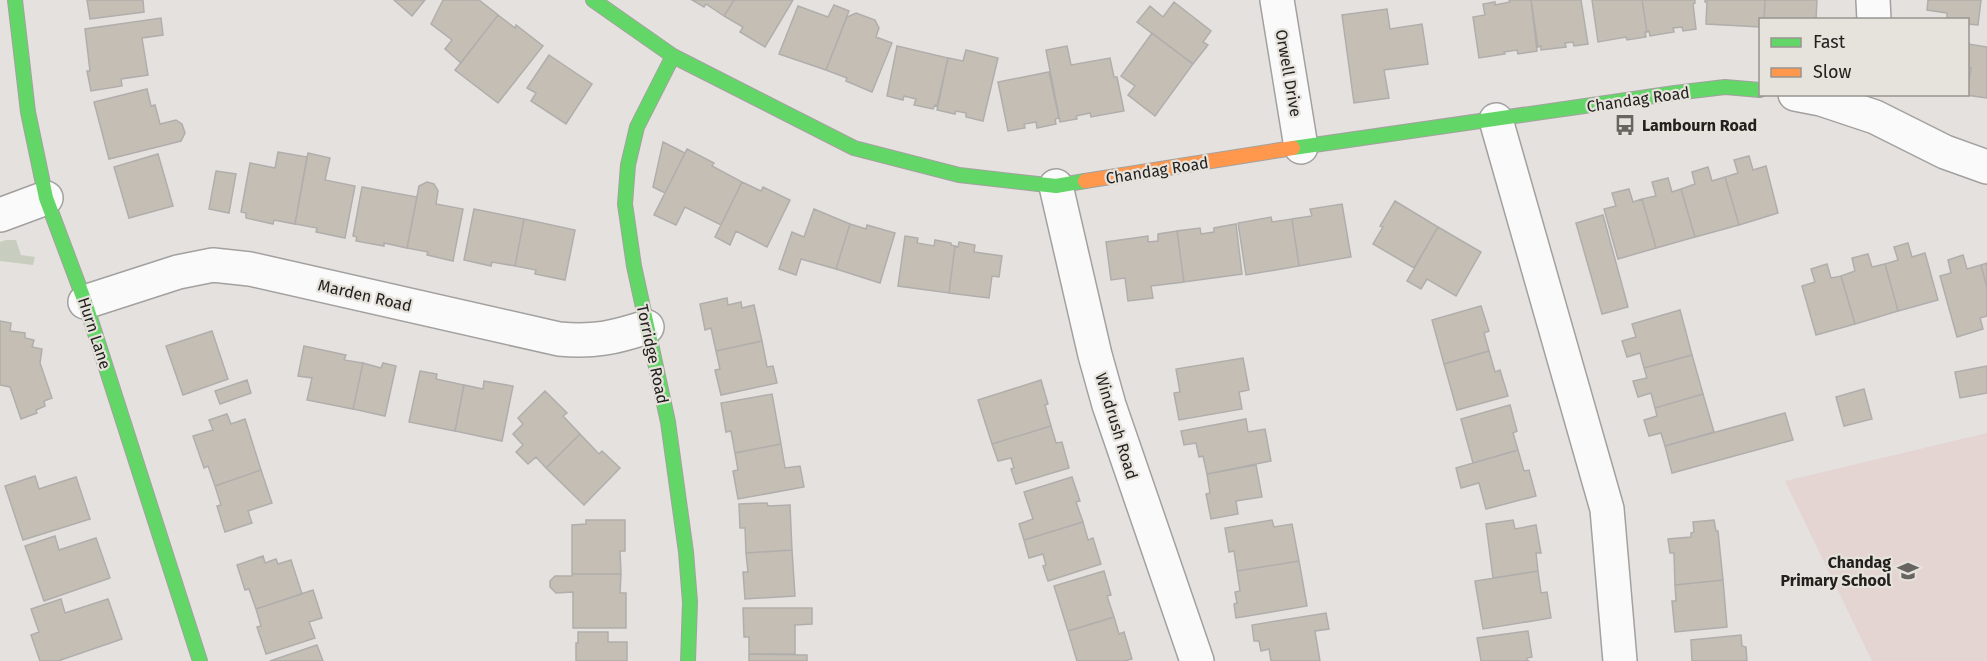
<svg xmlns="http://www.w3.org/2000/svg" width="1987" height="661" font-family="'Fira Sans',sans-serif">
<rect width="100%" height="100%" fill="#e4e1de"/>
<!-- education -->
<path fill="#e4d5d2" d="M1987,433V661H1872L1785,481Z"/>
<!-- green -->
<path fill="#c8cebf" d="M6,240H16L21,255L35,257L33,265L0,261V242Z"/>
<!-- building -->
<path fill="#c4beb5" stroke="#b0aeac" stroke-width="1.5" d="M87,0H143L144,12L90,19Z
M394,0H425L412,16Z
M443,0H479L498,15L461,63L445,49L452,40L431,24Z
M692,0H734L724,16L706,4L704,7Z
M734,0H793L765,47L740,32L743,27L724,16Z
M1509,0H1531L1537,51L1518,54L1517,50L1504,52L1505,54L1479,58L1473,17L1485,15L1483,4L1495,2V5L1510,2Z
M1531,0H1581L1588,44L1574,46L1573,42L1565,43L1566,47L1541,50V46L1538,47Z
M1592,0H1642L1647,32H1645L1646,37L1627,40L1626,37L1598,42Z
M1642,0H1695V3L1693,4L1696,29L1683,31L1682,27L1673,28L1674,32L1650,36L1649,31L1647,32Z
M1705,0H1765L1764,20H1760V27L1706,24L1707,2H1705Z
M1765,0H1817L1816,20H1764Z
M1928,0H1981L1978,25L1968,24V20H1947V13L1927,10Z
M1174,2L1211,31L1203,42L1208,45L1193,64L1137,22L1150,6L1163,17Z
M834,5L849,11L826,70L779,54L798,6L828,17Z
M1387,9L1390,29L1422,24L1428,64L1384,70L1389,98L1354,103L1342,15Z
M856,13L875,20L879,28L876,37L892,43L872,92L846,81L847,78L826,70L847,17Z
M498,15L515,28L516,25L543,46L498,103L455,70Z
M161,18L163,35L142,38L148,75L121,79L122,86L91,91L87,71H90L85,29Z
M1152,33L1193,64L1155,116L1128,95L1135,86L1121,76Z
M1968,44L1987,47V98L1966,95L1971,68L1968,67Z
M897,46L948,58L937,106L935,105L933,109L914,105L916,99L904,96L903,100L887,96Z
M1067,46L1071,65L1110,58L1114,77H1117L1124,111L1091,117L1090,113L1076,116L1077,119L1060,122L1046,50Z
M966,50L998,58L983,121L966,117V113L956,111L955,114L937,110L948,58L963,61Z
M549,55L592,84L566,124L531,101L536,93L527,88Z
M1049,72L1059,118L1055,119L1056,124L1037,128L1036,122L1024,124L1025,128L1008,131L998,82Z
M147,89L151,106L155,105L160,124L176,120L182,124L185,133L181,141L109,159L94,102Z
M663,142L685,153L665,193L653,187Z
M687,149L714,163L712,166L742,182L721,225L685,207L676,225L654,215Z
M278,152L307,157L295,224L274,220L273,224L246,218V213L241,212L250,163L275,168Z
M308,153L330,158L325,180L355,186L345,238L316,232L317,228L295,224Z
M158,154L173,206L129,218L114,167Z
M1749,156L1753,170L1766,166L1778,213L1739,225L1725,177L1738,173L1734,160Z
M1708,167L1712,181L1725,177L1739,225L1695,237L1681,189L1695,184L1692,172Z
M216,171L236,174L229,213L209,209Z
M1668,178L1672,192L1681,189L1695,237L1656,248L1642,199L1656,196L1652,182Z
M427,182L434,184L438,191L436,204L463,209L453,261L427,255L428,252L407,248L419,186Z
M742,182L761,191L763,187L790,200L767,247L736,231L730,245L715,237Z
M362,187L417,197L407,248L384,243V246L356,241L357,237L353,236Z
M1629,189L1633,202L1642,199L1656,248L1618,259L1604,209L1616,206L1612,193Z
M1395,201L1438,227L1414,268L1373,244L1383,227L1380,226Z
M1342,204L1351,257L1299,266L1292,219L1312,216L1310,209Z
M474,209L524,219L515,266L492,262L491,266L464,260Z
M814,209L850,224L836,269L801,259L796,275L779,269L792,232L804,237Z
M1603,215L1628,307L1602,314L1576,223Z
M1271,217L1272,222L1292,219L1299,266L1246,275L1238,223Z
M524,219L575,230L565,280L535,274L536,270L515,266Z
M850,224L866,229L867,225L895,233L880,283L836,269Z
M1236,224L1242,274L1184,282L1177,231L1200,228L1201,234L1214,232V228Z
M1438,227L1481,252L1456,296L1427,279L1421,289L1407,281Z
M1177,231L1184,282L1151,286L1153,298L1128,301L1125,278L1111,280L1106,242L1148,236V242L1158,241V234Z
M905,236L918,238L917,243L934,246L935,240L951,243V245L955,246L949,293L898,286Z
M959,242L975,245L974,252L1002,256L999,277L992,276L989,298L949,293L955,246L958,247Z
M1908,243L1912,257L1925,253L1938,300L1898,311L1885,264L1898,260L1894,247Z
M1868,254L1872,267L1885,264L1898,311L1855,324L1841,276L1855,271L1852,258Z
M1963,255L1967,269L1981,265L1987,288V316L1980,318L1983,329L1957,337L1940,276L1951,273L1948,260Z
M1987,263V288L1981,265Z
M1827,264L1831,278L1841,276L1855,324L1816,335L1802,286L1815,282L1811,269Z
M727,298L728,305L741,302L742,308L754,305L762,341L716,351L711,328L705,330L700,304Z
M1481,306L1489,331L1484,333L1489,351L1444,364L1432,320Z
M1680,310L1692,355L1644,368L1640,353L1627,357L1622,341L1636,337L1632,324Z
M0,321L11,323L10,331L25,333V338L34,340L32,347L42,349L40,363L52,398L44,401L45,406L36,410L37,413L21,419L10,387L0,385Z
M212,331L228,379L183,395L166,346Z
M762,341L767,367L773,366L777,383L721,395L715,370L720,369L716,351Z
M304,346L346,355L344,360L363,363L353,409L307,400L312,378L298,376Z
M1489,351L1495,372L1500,370L1508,396L1457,410L1444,364Z
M1692,355L1703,394L1655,408L1651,393L1638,397L1633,381L1647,378L1644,368Z
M1243,358L1249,390L1239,392L1242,409L1179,420L1174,393L1180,392L1176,369Z
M363,363L381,368L383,363L396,366L385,416L353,409Z
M1987,366V393L1960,398L1955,372Z
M420,371L437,374L436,379L464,385L455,431L409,422Z
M247,380L251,393L220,404L215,391Z
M1041,380L1048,404L1045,405L1051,426L992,444L978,400Z
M484,381L513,386L502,441L455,431L464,385L483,389Z
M1864,389L1872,419L1844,426L1836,397Z
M545,391L567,413L563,416L580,434L546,468L536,457L528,464L516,452L523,445L513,434L523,424L518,418Z
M772,394L781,444L735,453L731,431L726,432L721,403Z
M1703,394L1714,432L1665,446L1661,433L1649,436L1644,420L1657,416L1655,408Z
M1510,405L1517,431L1513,433L1518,450L1473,463L1461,419Z
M1785,413L1793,440L1672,473L1665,446Z
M227,414L231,424L245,419L261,470L215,486L208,466L204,468L193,436L213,430L209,420Z
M1246,419L1248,432L1265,429L1271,461L1207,474L1203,456L1199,457L1196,443L1184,445L1181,431Z
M1051,426L1056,443L1062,442L1069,468L1016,484L1011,469L1014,468L1011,458L998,461L992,444Z
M580,434L599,454L602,451L620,468L584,505L546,468Z
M781,444L785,468L800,466L804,487L738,499L733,471L738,470L735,453Z
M1518,450L1524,471L1529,470L1536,496L1486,509L1479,483L1461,488L1456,468Z
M1256,465L1262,497L1236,501L1238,514L1211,519L1206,494L1210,493L1207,474Z
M261,470L272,503L248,511L252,523L225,532L217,506L221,505L215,486Z
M35,476L39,489L76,477L90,519L23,540L5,486Z
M1072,477L1080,501L1076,502L1083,522L1024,540L1019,524L1033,519L1024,492Z
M767,503L768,506L790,505L792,550L746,553L745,528H740L739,504Z
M586,520H625V551H620L621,574H572V525L586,524Z
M1272,520L1274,527L1292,524L1299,561L1237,571L1234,551L1229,552L1225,528Z
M1513,520L1515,529L1536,525L1541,553H1536L1538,571L1493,578L1486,524Z
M1714,520L1716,531H1718L1723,580L1675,585L1674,553H1670L1668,539L1691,537V533L1694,532L1693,522Z
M1083,522L1088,540L1093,538L1101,564L1048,581L1043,566L1046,565L1043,554L1029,558L1024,540Z
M55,536L59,550L96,538L110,578L44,601L25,546Z
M792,550L795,596L745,599L743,572H748L746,553Z
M263,556L265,563L276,559L278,564L291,560L302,594L256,609L249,589L245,590L237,565Z
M1299,561L1307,606L1236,618L1234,604L1237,603L1235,592L1240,591L1237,571Z
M1104,571L1111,595L1107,596L1114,617L1068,631L1054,586Z
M1538,571L1541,593L1547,592L1551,618L1483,629L1475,581Z
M572,574H621L620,593H626V628H573V592L556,593L550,587V581L555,576H572Z
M1723,580L1727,627L1675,632L1672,601H1676L1675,585Z
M313,590L322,618L309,622L315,638L266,654L257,627L261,626L256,609Z
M61,599L65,613L108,599L122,639L58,661H40L31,635L39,632L31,609Z
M743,608H812V624L795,625V654H749V637H744Z
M1326,613L1329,629L1315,631L1320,661H1271L1269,649L1261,651L1259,641H1254L1252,625Z
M1114,617L1119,634L1124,632L1132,659L1124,661H1077L1068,631Z
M1528,631L1532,657L1527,658V661H1530H1481L1477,638Z
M578,632H608V642H627V661H576V643H578Z
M1741,635L1742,646L1746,647L1747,661H1692L1691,640Z
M317,645L323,661H270Z
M749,654L807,655V661H749Z"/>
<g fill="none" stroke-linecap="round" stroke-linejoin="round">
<defs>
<path id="street" d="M1277,0L1301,147
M1873,0L1874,20
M1795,94L1821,99L1875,117L1945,152L1987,167
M1496,120L1607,509L1620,661
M1056,186L1095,355L1109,405L1197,661
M0,215L46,198
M85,302L178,272L213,265L250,269L559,339C595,342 613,338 647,327"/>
<path id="fast" d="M15,0L28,112L46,198L85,302L200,661
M593,0L673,56L854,148L959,175L1056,186L1085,181
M673,56L637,127L628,165L625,204L634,266L668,422L686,552L690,602L688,661
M1293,148L1675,93L1725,87L1760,90"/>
<path id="slow" d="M1085,181L1293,148"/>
</defs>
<!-- street casing -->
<use href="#street" stroke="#a3a19f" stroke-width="36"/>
<!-- fast casing -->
<use href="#fast" stroke="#a3a19f" stroke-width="16"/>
<!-- slow casing -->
<use href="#slow" stroke="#a3a19f" stroke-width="16"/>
<!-- street -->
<use href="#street" stroke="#fbfafa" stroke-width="33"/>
<!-- fast -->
<use href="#fast" stroke="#63d668" stroke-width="14"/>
<!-- slow -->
<use href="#slow" stroke="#ff974d" stroke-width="14"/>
</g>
<!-- icons -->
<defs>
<symbol id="bus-bare" viewBox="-9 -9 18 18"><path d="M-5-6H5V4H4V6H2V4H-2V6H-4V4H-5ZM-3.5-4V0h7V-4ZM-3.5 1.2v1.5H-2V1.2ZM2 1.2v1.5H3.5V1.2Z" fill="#676462" stroke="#e6e2dc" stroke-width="2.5" paint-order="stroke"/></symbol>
<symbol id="school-bare" viewBox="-9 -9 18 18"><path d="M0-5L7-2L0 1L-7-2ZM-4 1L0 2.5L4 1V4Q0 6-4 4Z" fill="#676462" stroke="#e6e2dc" stroke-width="2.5" paint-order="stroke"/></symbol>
</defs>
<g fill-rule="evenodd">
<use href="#bus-bare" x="1610" y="110" width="30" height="30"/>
<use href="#school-bare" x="1893" y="556" width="30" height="30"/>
</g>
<g text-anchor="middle" stroke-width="4.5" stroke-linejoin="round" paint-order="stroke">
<!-- street labels -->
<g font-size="16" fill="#23211f" stroke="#e6e2dc">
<text transform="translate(1289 73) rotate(80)" y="6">Orwell Drive</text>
<text transform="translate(1638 99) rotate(-8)" y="6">Chandag Road</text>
<text transform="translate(1157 170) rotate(-9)" y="6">Chandag Road</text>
<text transform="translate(365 295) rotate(13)" y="6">Marden Road</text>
<text transform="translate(95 333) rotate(72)" y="6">Hurn Lane</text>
<text transform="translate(653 354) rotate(78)" y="6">Torridge Road</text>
<text transform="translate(1117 426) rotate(73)" y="6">Windrush Road</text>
</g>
<!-- poi labels -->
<g font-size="16" font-weight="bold" fill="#23211f" stroke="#e6e2dc" text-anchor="start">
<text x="1642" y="131">Lambourn Road</text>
<text x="1891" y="568" text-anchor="end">Chandag<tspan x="1891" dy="18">Primary School</tspan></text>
</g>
</g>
<!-- legend -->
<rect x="1759" y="18" width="210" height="78" fill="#e6e2dc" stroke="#989590" stroke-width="1.5"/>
<rect x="1771" y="38" width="30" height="9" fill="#63d668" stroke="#989590" stroke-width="1.5"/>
<text x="1813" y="48" font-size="18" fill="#23211f">Fast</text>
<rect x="1771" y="68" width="30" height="9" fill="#ff974d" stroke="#989590" stroke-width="1.5"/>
<text x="1813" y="78" font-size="18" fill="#23211f">Slow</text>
</svg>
